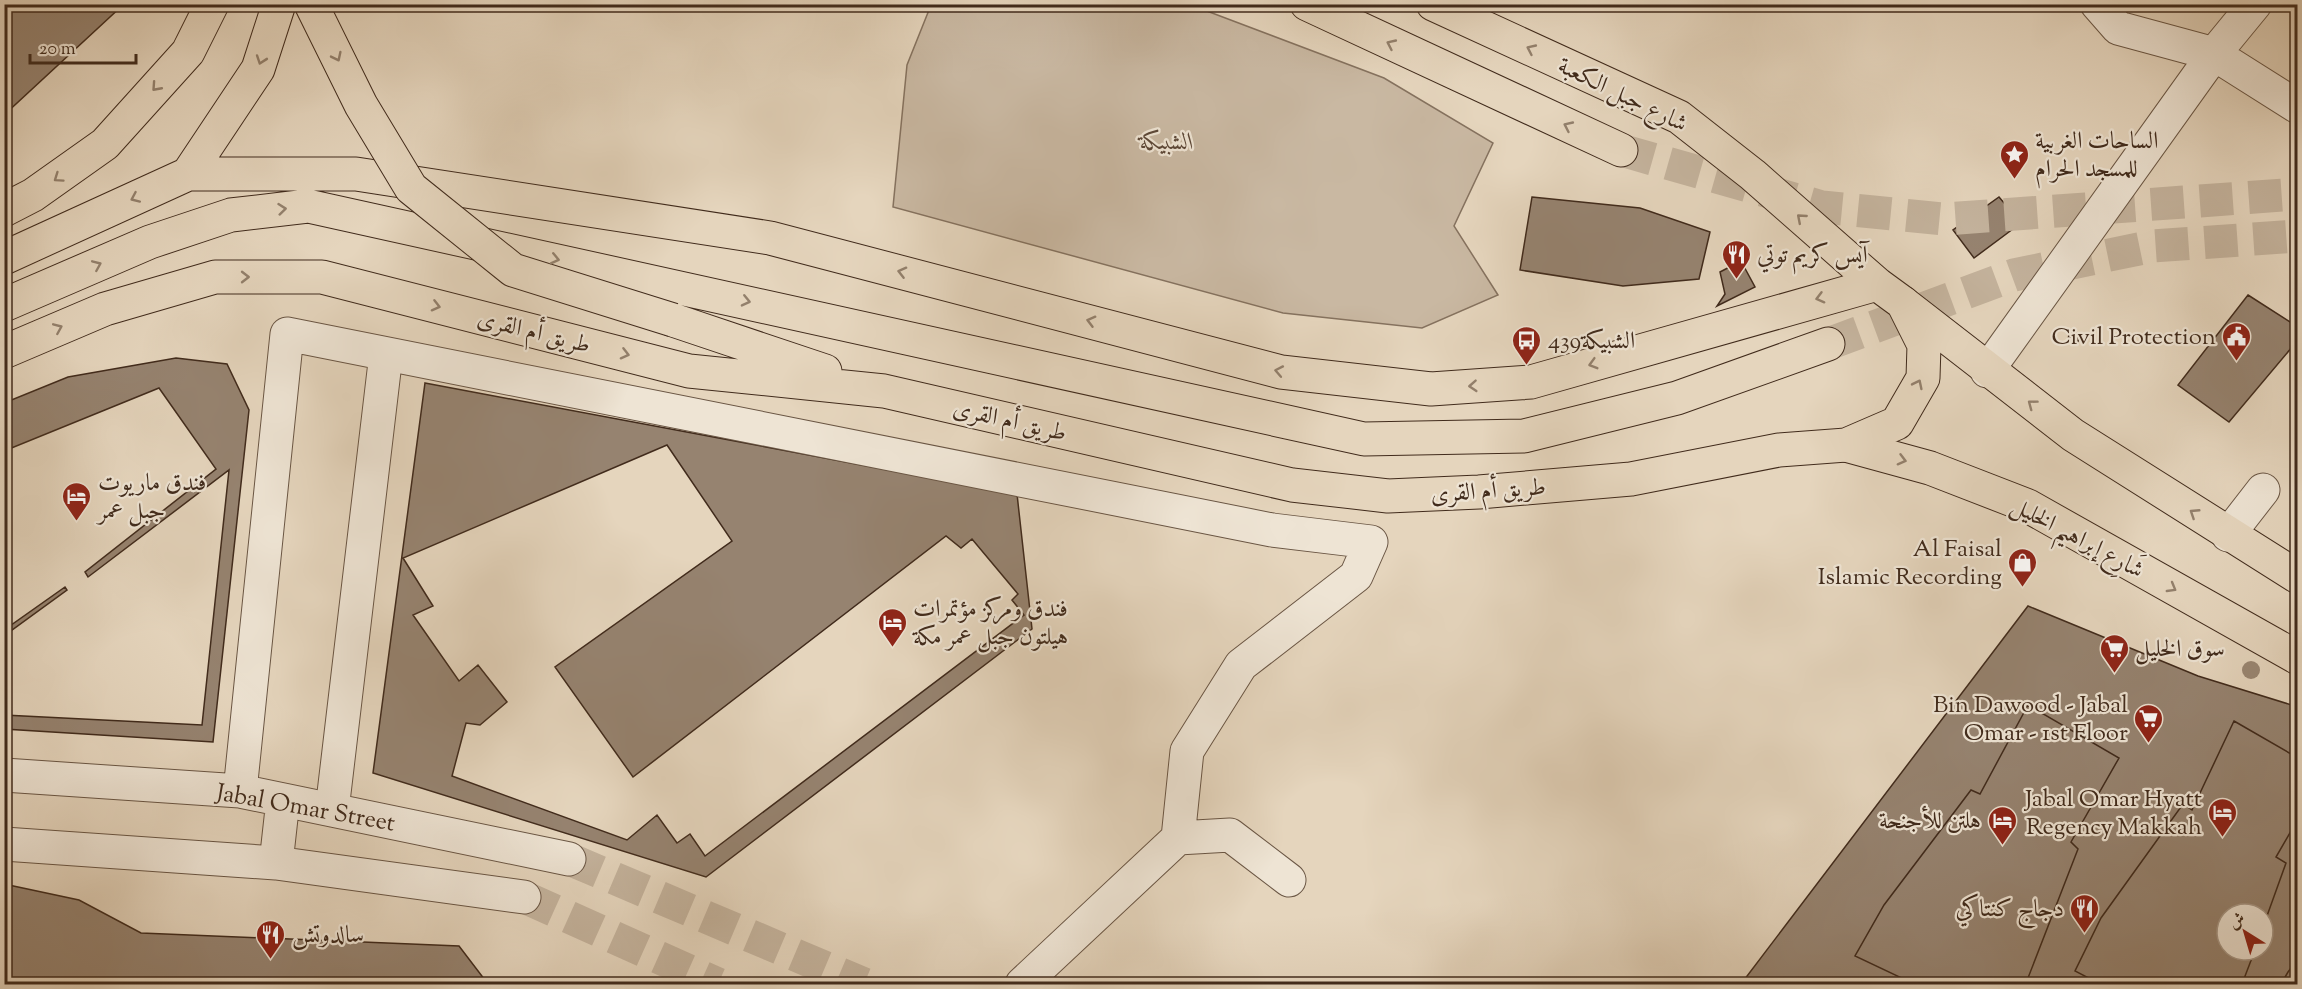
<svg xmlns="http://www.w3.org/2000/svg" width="2302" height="989" font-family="'Sorts Mill Goudy',Amiri,serif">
<rect width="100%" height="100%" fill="#e5d5bd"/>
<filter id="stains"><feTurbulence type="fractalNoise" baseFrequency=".00333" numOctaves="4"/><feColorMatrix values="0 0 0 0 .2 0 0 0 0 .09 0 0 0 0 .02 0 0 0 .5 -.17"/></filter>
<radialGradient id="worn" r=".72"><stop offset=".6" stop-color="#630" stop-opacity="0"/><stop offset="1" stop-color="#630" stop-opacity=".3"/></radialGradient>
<!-- green -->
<path fill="#c9b8a2" stroke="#85725f" stroke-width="1.5" d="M931,5H1191L1384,78L1493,143L1454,226L1498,295L1422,328L1283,313L893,207L907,65Z"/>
<!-- building -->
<path fill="#968370" stroke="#412b1c" stroke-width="1.5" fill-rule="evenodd" d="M4,4H124L4,115Z
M1532,197L1640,208L1710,232L1699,279L1623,286L1520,270Z
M1999,197L2021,223L1974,258L1953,230Z
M1741,261L1755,287L1717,306L1725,294L1720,272Z
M2248,295L2298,327V340L2229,422L2178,385Z
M2068.5 338a5.5 5.5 0 1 1 11 0a5.5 5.5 0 1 1-11 0Z
M176,358L227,364L249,410L213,742L4,729V403L68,377Z
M425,383L1017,494L1032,629L706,877L373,773Z
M159,388L216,469L85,572L88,577L229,470L202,725L4,715V636L67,590L65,587L4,630V451Z
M667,445L732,541L555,667L633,777L946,536L961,548L972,539L1018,594L1012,600L1024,615L705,856L690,834L677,843L657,815L627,840L452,776L466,723L480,725L507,702L478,665L459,681L413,615L433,606L403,558Z
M2028,606L2198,676L2298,707V984H1741ZM2227,914H2263V950H2227Z
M2028,705L2119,758L2071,842L2078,849L2028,978L2025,984H1904L1906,980L1855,956L1884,905L1971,790L1980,794Z
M2028,705L2119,758L2071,842L2078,849L2028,978L2025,984H1904L1906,980L1855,956L1884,905L1971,790L1980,794Z
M2234,721L2298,758V819L2276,857L2286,863L2263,927V914H2227V950H2255L2242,984H2100L2075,971L2101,918L2183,804L2192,810Z
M2234,721L2298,758V819L2276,857L2286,863L2263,927V914H2227V950H2255L2242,984H2100L2075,971L2101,918L2183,804L2192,810Z
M4,884L79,900L141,933L459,946L488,984H4Z
M2298,959V984H2281L2288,972Z
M2298,959V984H2281L2288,972Z"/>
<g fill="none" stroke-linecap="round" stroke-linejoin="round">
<!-- street-tunnel -->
<path stroke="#c4b39d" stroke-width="33" stroke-dasharray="33 16" stroke-linecap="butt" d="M569,859L864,984
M524,897L718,984"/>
<!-- highway-tunnel -->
<path stroke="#c4b39d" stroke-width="33" stroke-dasharray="33 16" stroke-linecap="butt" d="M1621,150L1822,207L1944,219L2298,194
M1828,344L2014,275L2153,246L2298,236"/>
<defs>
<path id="street" d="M2097,4L2118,28L2214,54L2298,107
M1987,371L2214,54L2255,4
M2228,535L2263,490
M4,775L240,791L569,859
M240,791L287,334L1272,530L1371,542L1356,576L1241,665L1187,751L1178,838L1230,835L1289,880
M332,810L386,354
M4,844L276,863L524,897
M276,863L283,800
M1022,984L1178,838"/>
<path id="primary" d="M1903,303L2073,435L2298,577
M1846,445L1930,468L2028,506L2298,658"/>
<path id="highway" d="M1307,4L1621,150
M188,174L258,69L279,4
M4,210L33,195L105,144L188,52L212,4
M4,258L188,174H356L770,238L1281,372L1431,389L1531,382L1877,284
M4,305L150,242L231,215L308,206L1364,439L1524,436L1677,398L1828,344
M673,320L825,371
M4,352L105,309L215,277H322L689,371L884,391L1292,485L1388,496L1479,492L1631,479L1779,450L1846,445L1897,423L1923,378L1924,345L1903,303L1877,284L1753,175L1679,117L1433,4"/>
</defs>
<!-- street casing -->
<use href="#street" stroke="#6a5644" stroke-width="35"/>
<!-- primary casing -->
<use href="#primary" stroke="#412b1c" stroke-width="35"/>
<!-- highway casing -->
<use href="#highway" stroke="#412b1c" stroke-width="35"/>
<!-- street -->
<use href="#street" stroke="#eee4d4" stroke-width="33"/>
<!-- primary -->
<use href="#primary" stroke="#e5d5bd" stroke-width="33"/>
<!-- highway -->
<use href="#highway" stroke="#e5d5bd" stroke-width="33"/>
<defs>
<path id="highway-bridge" d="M311,4L361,105L411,188L513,270L673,320"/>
</defs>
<!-- highway-bridge casing -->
<use href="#highway-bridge" stroke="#412b1c" stroke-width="35" stroke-linecap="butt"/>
<!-- highway-bridge -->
<use href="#highway-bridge" stroke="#e5d5bd" stroke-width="33"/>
</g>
<!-- trees -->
<circle fill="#9a8773" cx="2251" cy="670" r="9"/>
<!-- one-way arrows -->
<defs><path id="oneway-chevron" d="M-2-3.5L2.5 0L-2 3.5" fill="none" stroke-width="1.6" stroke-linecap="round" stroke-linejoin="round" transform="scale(1.5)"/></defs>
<g stroke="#93806c">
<use href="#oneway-chevron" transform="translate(1391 44) rotate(-155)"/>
<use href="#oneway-chevron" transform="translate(1531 49) rotate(-155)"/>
<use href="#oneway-chevron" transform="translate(337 57) rotate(64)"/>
<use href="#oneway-chevron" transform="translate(261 60) rotate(109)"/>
<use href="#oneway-chevron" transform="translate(156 87) rotate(132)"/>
<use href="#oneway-chevron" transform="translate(1568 126) rotate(-155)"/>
<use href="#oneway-chevron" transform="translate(58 178) rotate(145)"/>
<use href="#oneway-chevron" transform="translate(135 198) rotate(156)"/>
<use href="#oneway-chevron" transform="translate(282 209) rotate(-6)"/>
<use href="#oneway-chevron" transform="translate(1801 218) rotate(-139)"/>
<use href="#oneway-chevron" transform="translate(555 259) rotate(13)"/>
<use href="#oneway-chevron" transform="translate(97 265) rotate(-23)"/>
<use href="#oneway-chevron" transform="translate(902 272) rotate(-166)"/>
<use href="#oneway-chevron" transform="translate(245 277)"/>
<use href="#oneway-chevron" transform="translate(1820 298) rotate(165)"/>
<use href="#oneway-chevron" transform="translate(746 301) rotate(13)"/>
<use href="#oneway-chevron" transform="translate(436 306) rotate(14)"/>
<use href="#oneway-chevron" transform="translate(1091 321) rotate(-165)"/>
<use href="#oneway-chevron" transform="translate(58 328) rotate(-23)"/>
<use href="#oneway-chevron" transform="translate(625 354) rotate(14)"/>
<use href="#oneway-chevron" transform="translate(1593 364) rotate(164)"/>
<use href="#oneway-chevron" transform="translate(1279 371) rotate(-169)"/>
<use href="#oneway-chevron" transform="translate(1918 384) rotate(-64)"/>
<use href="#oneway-chevron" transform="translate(1473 386) rotate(176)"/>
<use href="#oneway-chevron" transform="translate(2032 404) rotate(-143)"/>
<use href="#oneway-chevron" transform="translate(1902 460) rotate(15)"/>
<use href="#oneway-chevron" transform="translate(2194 513) rotate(-147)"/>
<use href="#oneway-chevron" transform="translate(2172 588) rotate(30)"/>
</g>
<!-- icons -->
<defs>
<symbol id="sight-pin" viewBox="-11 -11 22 30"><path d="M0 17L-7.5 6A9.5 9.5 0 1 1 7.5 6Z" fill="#8f2418" stroke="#eee4d4"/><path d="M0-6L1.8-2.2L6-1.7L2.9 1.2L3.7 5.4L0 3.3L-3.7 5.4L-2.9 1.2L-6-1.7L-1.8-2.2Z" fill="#fff"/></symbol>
<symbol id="restaurant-pin" viewBox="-11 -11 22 30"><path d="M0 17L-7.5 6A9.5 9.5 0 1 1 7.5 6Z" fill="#8f2418" stroke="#eee4d4"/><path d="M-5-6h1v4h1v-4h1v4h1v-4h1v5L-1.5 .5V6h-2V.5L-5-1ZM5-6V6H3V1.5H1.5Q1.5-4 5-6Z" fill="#fff"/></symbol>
<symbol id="civic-pin" viewBox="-11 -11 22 30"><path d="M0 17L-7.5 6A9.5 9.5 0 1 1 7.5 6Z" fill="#8f2418" stroke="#eee4d4"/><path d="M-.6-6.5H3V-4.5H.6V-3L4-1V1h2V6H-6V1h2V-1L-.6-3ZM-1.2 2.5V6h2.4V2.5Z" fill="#fff"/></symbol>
<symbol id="bus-pin" viewBox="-11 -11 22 30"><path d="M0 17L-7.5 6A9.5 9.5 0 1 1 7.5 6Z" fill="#8f2418" stroke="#eee4d4"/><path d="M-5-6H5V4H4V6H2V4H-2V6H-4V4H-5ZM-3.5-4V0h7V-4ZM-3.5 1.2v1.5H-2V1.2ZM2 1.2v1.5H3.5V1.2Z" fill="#fff"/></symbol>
<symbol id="hotel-pin" viewBox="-11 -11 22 30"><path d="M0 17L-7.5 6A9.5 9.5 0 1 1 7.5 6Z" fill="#8f2418" stroke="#eee4d4"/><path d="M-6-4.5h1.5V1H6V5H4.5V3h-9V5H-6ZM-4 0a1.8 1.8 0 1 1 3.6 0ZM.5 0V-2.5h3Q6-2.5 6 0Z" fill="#fff"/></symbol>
<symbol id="shop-pin" viewBox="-11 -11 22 30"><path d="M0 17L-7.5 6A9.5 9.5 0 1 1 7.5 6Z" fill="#8f2418" stroke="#eee4d4"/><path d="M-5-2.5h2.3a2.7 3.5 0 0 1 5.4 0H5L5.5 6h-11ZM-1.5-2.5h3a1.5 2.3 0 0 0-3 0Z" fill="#fff"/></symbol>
<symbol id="supermarket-pin" viewBox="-11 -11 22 30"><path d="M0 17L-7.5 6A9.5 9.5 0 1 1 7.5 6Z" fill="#8f2418" stroke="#eee4d4"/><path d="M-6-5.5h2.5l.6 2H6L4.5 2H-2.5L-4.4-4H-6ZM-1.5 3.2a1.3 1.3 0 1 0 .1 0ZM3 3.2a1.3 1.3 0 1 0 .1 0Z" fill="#fff"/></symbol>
</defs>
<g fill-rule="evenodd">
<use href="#sight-pin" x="1998" y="138" width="33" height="45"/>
<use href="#restaurant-pin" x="1720" y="238" width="33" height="45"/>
<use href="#civic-pin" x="2220" y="320" width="33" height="45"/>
<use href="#bus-pin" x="1510" y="324" width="33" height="45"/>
<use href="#hotel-pin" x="60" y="480" width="33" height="45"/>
<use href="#shop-pin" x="2006" y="546" width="33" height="45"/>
<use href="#hotel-pin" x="876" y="606" width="33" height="45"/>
<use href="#supermarket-pin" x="2098" y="632" width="33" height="45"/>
<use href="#supermarket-pin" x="2132" y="702" width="33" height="45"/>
<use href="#hotel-pin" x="2206" y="796" width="33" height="45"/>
<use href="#hotel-pin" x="1986" y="804" width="33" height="45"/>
<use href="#restaurant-pin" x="2068" y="892" width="33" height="45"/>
<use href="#restaurant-pin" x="254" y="918" width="33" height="45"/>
</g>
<g text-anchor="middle" stroke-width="4.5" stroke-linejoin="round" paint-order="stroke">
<!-- street labels -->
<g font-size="24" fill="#412b1c" stroke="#eee4d4">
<text transform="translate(1623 94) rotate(26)" y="8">شارع جبل الكعبة</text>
<text transform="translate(534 331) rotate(14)" y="8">طريق أم القرى</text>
<text transform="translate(1010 420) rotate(13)" y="8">طريق أم القرى</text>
<text transform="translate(1488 490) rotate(-4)" y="8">طريق أم القرى</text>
<text transform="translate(2078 537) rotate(28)" y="8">شَارِع إبراهيم الخليل</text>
<text transform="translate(306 807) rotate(10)" y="8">Jabal Omar Street</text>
</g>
<!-- poi labels -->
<g font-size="24" fill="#412b1c" stroke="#eee4d4" text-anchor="start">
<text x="2035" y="148">الساحات الغربية<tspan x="2035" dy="28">للمسجد الحرام</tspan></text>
<text x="1757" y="262">آيس كريم توتي</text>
<text x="2216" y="344" text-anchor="end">Civil Protection</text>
<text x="1548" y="348">الشبيكة439</text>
<text x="98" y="490">فندق ماريوت<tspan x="98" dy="28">جبل عمر</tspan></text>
<text x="2002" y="556" text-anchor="end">Al Faisal<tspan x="2002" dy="28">Islamic Recording</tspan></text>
<text x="913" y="616">فندق ومركز مؤتمرات<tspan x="913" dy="28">هيلتون جبل عمر مكة</tspan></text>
<text x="2135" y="656">سوق الخليل</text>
<text x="2128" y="712" text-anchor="end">Bin Dawood - Jabal<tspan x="2128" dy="28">Omar - 1st Floor</tspan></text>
<text x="2202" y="806" text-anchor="end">Jabal Omar Hyatt<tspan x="2202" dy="28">Regency Makkah</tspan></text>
<text x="1981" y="828" text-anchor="end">هلتن للأجنحة</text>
<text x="2064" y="916" text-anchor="end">دجاج كنتاكي</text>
<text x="292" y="942">سالدوتش</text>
</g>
<!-- park labels -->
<g font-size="24" font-style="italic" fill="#5c4737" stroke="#eee4d4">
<text x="1167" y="149">الشبيكة</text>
</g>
</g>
<!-- margin -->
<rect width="2302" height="989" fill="none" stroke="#e5d5bd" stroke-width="24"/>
<rect x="6" y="6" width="2290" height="977" fill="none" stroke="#412b1c" stroke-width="3"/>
<rect x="12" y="12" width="2278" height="965" fill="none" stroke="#412b1c" stroke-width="1.5"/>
<!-- north arrow -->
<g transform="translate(2245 932) rotate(323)"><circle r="28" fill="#eee4d4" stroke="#a99a8a" stroke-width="1.5"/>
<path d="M0-4.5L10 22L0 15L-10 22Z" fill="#8f2418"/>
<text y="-9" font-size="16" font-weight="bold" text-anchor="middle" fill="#412b1c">ش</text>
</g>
<!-- scale -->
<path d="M30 54v9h106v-9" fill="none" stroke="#412b1c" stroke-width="3"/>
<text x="39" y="54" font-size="18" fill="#412b1c" stroke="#eee4d4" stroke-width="4.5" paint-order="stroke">20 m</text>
<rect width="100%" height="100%" filter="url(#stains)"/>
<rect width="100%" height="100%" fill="url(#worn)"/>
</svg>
